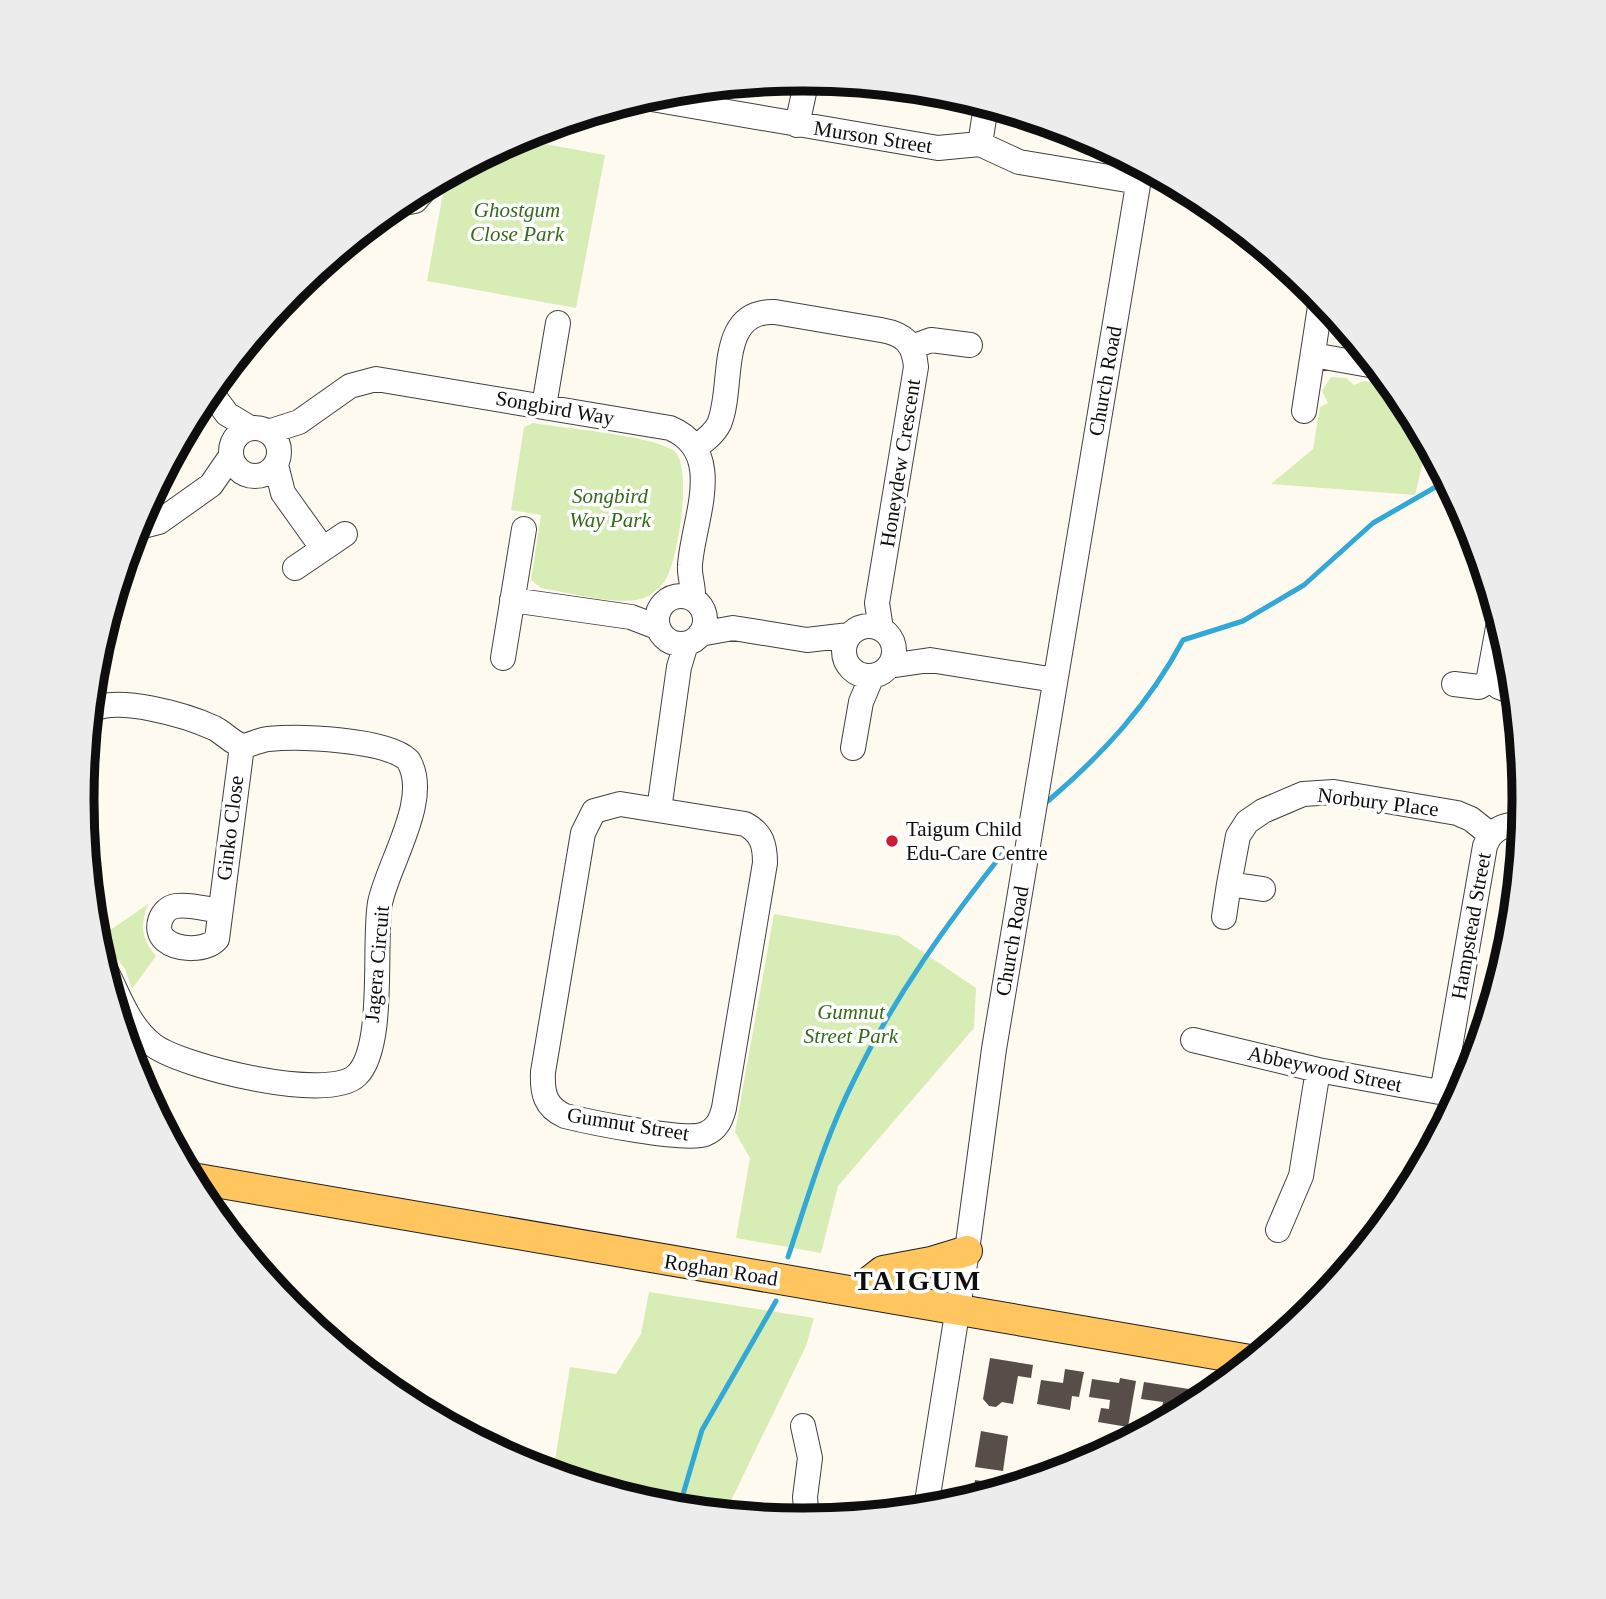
<svg xmlns="http://www.w3.org/2000/svg" width="1606" height="1599" font-family="Georgia,serif">
<rect width="100%" height="100%" fill="#fffaef"/>
<!-- green -->
<path fill="#d8ecb5" d="M517,139L605,155L576,308L427,281L446,177Z
M1331,377L1346,378L1354,385L1364,381L1392,386L1402,399L1427,445L1415,495L1271,484L1313,449L1320,407L1328,403L1322,391Z
M533,423C562,428 655,436 674,451C693,466 678,554 668,575C664,584 656,592 646,597C623,608 567,592 541,588L531,580L541,515L511,510L524,427Z
M148,904C140,925 141,939 156,956L132,989L125,969L100,937Z
M774,914L899,936L976,988L974,1028L838,1186L821,1253L736,1238L750,1158L735,1132Z
M649,1292L814,1318L806,1346L725,1513L662,1506L553,1473L570,1367L616,1374L641,1334Z"/>
<g fill="none" stroke-linecap="round" stroke-linejoin="round">
<!-- stream -->
<path stroke="#32a8d6" stroke-width="5" d="M1048,801C1103,754 1149,704 1183,640L1243,621L1304,585L1373,523L1446,481
M788,1257C808,1197 826,1135 855,1078C895,996 947,923 1004,852
M679,1508L702,1430L776,1301"/>
</g>
<!-- building -->
<path fill="#574d49" d="M990,1358L1033,1365L1031,1378L1018,1376L1013,1404L1002,1402L996,1407L989,1406L983,1399Z
M1065,1369L1084,1372L1079,1397L1072,1396L1070,1410L1037,1404L1041,1380L1063,1383Z
M1120,1378L1136,1381L1128,1427L1098,1422L1101,1408L1109,1409L1110,1400L1089,1397L1092,1379L1119,1383Z
M1144,1382L1189,1389L1186,1408L1159,1422L1163,1402L1141,1399Z
M981,1431L1008,1436L1003,1471L975,1467Z
M975,1480L995,1483L994,1491L972,1498Z"/>
<g fill="none" stroke-linecap="round" stroke-linejoin="round">
<defs>
<path id="minor" d="M646,98L938,148L980,144L1019,162L1139,182
M797,125L807,79
M980,144L986,106
M398,204L415,201L426,188
M912,347L931,340L970,345
M1313,355L1375,366
M210,391L227,414L250,428
M544,406L558,323
M1304,411L1321,300
M231 452a24 24 0 1 1 48 0a24 24 0 1 1-48 0Z
M268,432L299,422L350,386L376,379L670,428C727,452 693,520 690,565C689,576 694,587 693,598
M696,447C704,441 714,434 719,424C735,387 715,310 775,312L881,330C904,334 914,343 916,367L877,603L881,629
M276,465L283,493L323,549
M136,528L159,522L211,485L231,456
M295,568L345,534
M657 620a24 24 0 1 1 48 0a24 24 0 1 1-48 0Z
M512,600L631,617L657,627
M1499,622L1489,677L1499,687L1513,692
M844 651a25 25 0 1 1 50 0a25 25 0 1 1-50 0Z
M700,634L733,628L807,640L849,635
M503,658L524,529
M889,666L930,660L1055,680
M1454,684L1479,687L1491,680
M91,711C115,694 188,716 214,728C224,733 231,742 242,746C251,745 259,740 268,739C299,736 385,739 408,760C432,798 388,863 380,903C373,941 386,1047 357,1075C329,1103 182,1067 153,1045C128,1026 119,995 105,969
M853,748L861,702L872,676
M620,804L745,824C762,833 765,845 765,863L724,1108C721,1120 717,1129 705,1134C686,1142 589,1122 565,1116C545,1107 542,1093 543,1072L583,833L594,811Z
M659,810L679,667L686,644
M1229,884L1238,836L1247,822L1263,811L1303,794L1334,792L1457,813L1471,819L1491,835
M220,911C206,909 190,904 176,906C161,908 153,930 165,940C178,951 206,951 217,939L242,746
M1224,917L1229,884L1263,889
M1193,1040L1318,1070L1456,1095
M1442,1093L1485,846C1491,829 1504,824 1521,824
M1278,1230L1301,1176L1318,1070
M803,1426L810,1458L805,1497L807,1520
M926,1508L967,1251L994,1049L1141,167"/>
<path id="major" d="M192,1178L1250,1360
M856,1292L883,1271L931,1262L967,1251"/>
</defs>
<!-- minor casing -->
<use href="#minor" stroke="#414141" stroke-width="26"/>
<!-- major casing -->
<use href="#major" stroke="#1f1f1f" stroke-width="32"/>
<!-- minor -->
<use href="#minor" stroke="#fff" stroke-width="24"/>
<!-- major -->
<use href="#major" stroke="#ffc55f" stroke-width="30"/>
</g>
<!-- markers -->
<circle fill="#c81c39" stroke="#fff" stroke-width="2.5" cx="892" cy="841" r="7"/>
<g text-anchor="middle" stroke-width="7" stroke-linejoin="round" paint-order="stroke">
<!-- street labels -->
<g font-size="21" fill="#0e0e0e" stroke="#fff">
<text transform="translate(873 137) rotate(9)" y="7">Murson Street</text>
<text transform="translate(1105 381) rotate(-80)" y="7">Church Road</text>
<text transform="translate(555 408) rotate(10)" y="7">Songbird Way</text>
<text transform="translate(900 463) rotate(-81)" y="7">Honeydew Crescent</text>
<text transform="translate(1378 802) rotate(7)" y="7">Norbury Place</text>
<text transform="translate(230 828) rotate(-83)" y="7">Ginko Close</text>
<text transform="translate(1471 926) rotate(-80)" y="7">Hampstead Street</text>
<text transform="translate(1012 941) rotate(-80)" y="7">Church Road</text>
<text transform="translate(377 964) rotate(-85)" y="7">Jagera Circuit</text>
<text transform="translate(1325 1069) rotate(12)" y="7">Abbeywood Street</text>
<text transform="translate(628 1124) rotate(9)" y="7">Gumnut Street</text>
<text transform="translate(721 1270) rotate(9)" y="7">Roghan Road</text>
</g>
<!-- park labels -->
<g font-size="21" font-style="italic" fill="#346a19" stroke="#fff">
<text x="517" y="217">Ghostgum<tspan x="517" dy="24">Close Park</tspan></text>
<text x="610" y="503">Songbird<tspan x="610" dy="24">Way Park</tspan></text>
<text x="851" y="1019">Gumnut<tspan x="851" dy="24">Street Park</tspan></text>
</g>
<!-- poi labels -->
<g font-size="21" fill="#0e0e0e" stroke="#fff" text-anchor="start">
<text x="906" y="836">Taigum Child<tspan x="906" dy="24">Edu-Care Centre</tspan></text>
</g>
<!-- district labels -->
<g font-size="28" font-weight="bold" letter-spacing="2" fill="#0e0e0e" stroke="#fff">
<text x="918" y="1290">TAIGUM</text>
</g>
</g>
<!-- crop -->
<path d="M0 0H1606V1599H0ZM802 91H804A708 708 0 0 1 1512 799V800A708 708 0 0 1 804 1508H802A708 708 0 0 1 94 800V799A708 708 0 0 1 802 91Z" fill="#ececec" fill-rule="evenodd"/>
<path fill="none" stroke="#0e0e0e" stroke-width="9" d="M802 91H804A708 708 0 0 1 1512 799V800A708 708 0 0 1 804 1508H802A708 708 0 0 1 94 800V799A708 708 0 0 1 802 91Z"/>
</svg>
